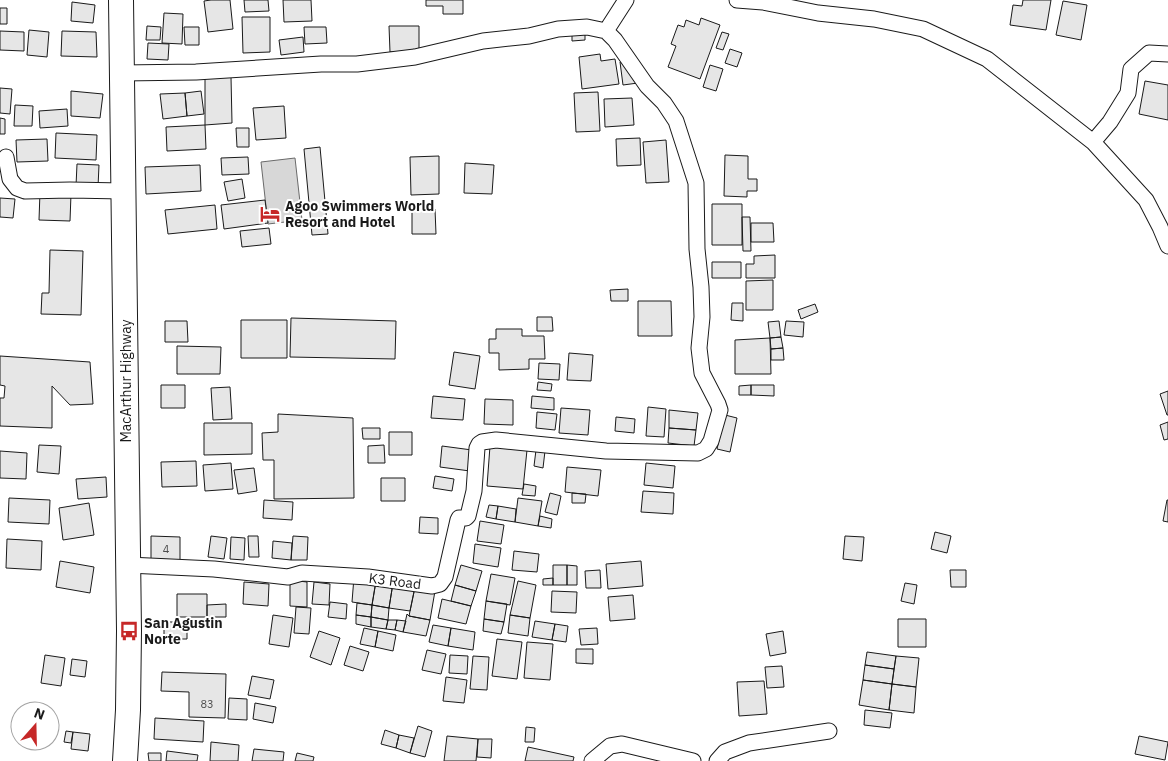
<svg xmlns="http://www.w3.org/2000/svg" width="1168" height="761" font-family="'IBM Plex Sans',sans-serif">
<rect width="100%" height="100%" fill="#fff"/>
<!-- water -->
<path fill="#d7d7d7" stroke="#6a6a6a" d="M295,158L302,220L268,224L261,162Z"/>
<!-- building -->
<path fill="#e6e6e6" stroke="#1a1a1a" d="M211,0H230L233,29L208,32L204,1Z
M244,0H268L269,11L245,12Z
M283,0H311L312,21L284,22Z
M426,0H463V14H443V6H426Z
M1023,0H1051L1046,30L1010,25L1013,5L1022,6Z
M1063,1L1087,5L1081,40L1056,35Z
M72,2L95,5L93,23L71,21Z
M0,8H7V24H0Z
M164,13L183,14L182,44L162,43Z
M242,17H270V52L243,53Z
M701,18L720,25L700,79L668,67L676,46L671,44L678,25L684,27L686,20L699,25Z
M147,26L161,27L160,40H146Z
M389,26H419V52H390Z
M184,27H199V45H185Z
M304,27H326L327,43L305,44Z
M29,30L49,32L47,57L27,55Z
M0,31L24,32V51L0,50Z
M62,31L96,32L97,57L61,56Z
M722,32L729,34L723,50L716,48Z
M585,33V40L572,41V35Z
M303,37L304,52L281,55L279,40Z
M148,43L169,44L168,60L147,59Z
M730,49L742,53L737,67L725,63Z
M600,54L601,61L615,59L619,84L582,89L579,57Z
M627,61L638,83L623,85L620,62Z
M710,65L723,69L716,91L703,87Z
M205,77H231L232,123L205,125Z
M1145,81L1168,85V120L1139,114Z
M0,88L12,89L10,114L0,113Z
M71,91L103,94L100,118L71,116Z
M201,91L204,114L187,116L185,93Z
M598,92L600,131L576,132L574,93Z
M185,93L187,116L163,119L160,94Z
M632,98L634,125L605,127L604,99Z
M15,105L33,106L32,126H14Z
M284,106L286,138L256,140L253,108Z
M67,109L68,126L40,128L39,111Z
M0,118L5,119V134H0Z
M205,125L206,149L167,151L166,127Z
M236,128H249V147H237Z
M56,133L97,135L96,160L55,158Z
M640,138L641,165L617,166L616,139Z
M47,139L48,161L17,162L16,140Z
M666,140L669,182L646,183L643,142Z
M320,147L328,234L312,235L304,149Z
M725,155L748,156V179H757V191H747V197L724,196Z
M439,156V194L411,195L410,157Z
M248,157L249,174L222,175L221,158Z
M465,163L494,165L492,194L464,193Z
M77,164L99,165L98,187L76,186Z
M200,165L201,191L146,194L145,167Z
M242,179L245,198L228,201L224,182Z
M40,192L71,194L70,221L39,220Z
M0,198L15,199L13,218L0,217Z
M265,200L268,223L224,229L221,205Z
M712,204H742V245H712Z
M215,205L217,229L168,234L165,210Z
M435,209L436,234H412V210Z
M742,217H750L751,251H743Z
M751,223H773L774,242H751Z
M269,228L271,244L242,247L240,231Z
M50,250L83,251L81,315L41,314L42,293H49Z
M775,255V278H746V264H754V256Z
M712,262H741V278H712Z
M773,280V310H746V281Z
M628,289V301H611L610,290Z
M638,301H671L672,336H638Z
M732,303H743V321L731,320Z
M815,304L818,312L801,319L798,310Z
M537,317H552L553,331H537Z
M291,318L396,321L395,359L290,357Z
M241,320H287V358H241Z
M165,321H187L188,342H165Z
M779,321L781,337L770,338L768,322Z
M786,321L804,322L803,337L784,335Z
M496,329H522V336H544L545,359H529V369L499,370V353H489V339H496Z
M781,337L783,348L771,349L770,338Z
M770,338L771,374H735V340Z
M177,346L221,347L220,374H177Z
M783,348L784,360H771V349Z
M454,352L480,356L475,389L449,385Z
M569,353L593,355L591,381L567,380Z
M0,356L90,362L93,404L70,405L52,386V428L0,426V398H4L5,386L0,385Z
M539,363L560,364L559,380L538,379Z
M538,382L552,384L551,391L537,390Z
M161,385H185V408H161Z
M751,385V395H739V386Z
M751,385H774V396L751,395Z
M230,387L232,419L213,420L211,388Z
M1168,391V415H1167L1160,394Z
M433,396L465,399L463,420L431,418Z
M532,396L554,398V410L531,408Z
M485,399L513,400V425L484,424Z
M648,407L666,409L664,437L646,436Z
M561,408L590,410L588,435L559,433Z
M669,410L698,413L696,430L669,428Z
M537,412L557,414L555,430L536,428Z
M278,414L353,418L354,498L274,499V460H263L262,433L278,432Z
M725,415L737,418L730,452L717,449Z
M616,417L635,419L634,433L615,431Z
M1168,422V439L1164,440L1160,425Z
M204,423H252V454L204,455Z
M362,428H380V439H363Z
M669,428L696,430L694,446L668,443Z
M389,432H412V455H389Z
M39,445L61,446L59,474L37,472Z
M384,445L385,463H368V446Z
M442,446L472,450L470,471L440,467Z
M490,446L527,450L523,489L487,486Z
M536,450L545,451L543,468L534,466Z
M0,451L27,453L26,479L0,478Z
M196,461L197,486L162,487L161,462Z
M231,463L233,489L205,491L203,465Z
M646,463L675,466L673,488L644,485Z
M567,467L601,470L598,496L565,492Z
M254,468L257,491L238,494L234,470Z
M435,476L454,479L452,491L433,488Z
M106,477L107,497L78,499L76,479Z
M381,478H405V501H381Z
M524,484L536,486L535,496L522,495Z
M643,491L674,493L673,514L641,512Z
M550,493L561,496L557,515L545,512Z
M572,493L586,494L585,503H572Z
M9,498L50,500L49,524L8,522Z
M518,498L542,501L538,526L515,522Z
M264,500L293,502L292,520L263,518Z
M1167,500H1168V522L1163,521Z
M89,503L94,535L63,540L59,508Z
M489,505L498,506L496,519L486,517Z
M498,506L516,509L515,522L496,519Z
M540,516L552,519L551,528L538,526Z
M420,517L438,518V534L419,533Z
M480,521L504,525L501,544L477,541Z
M935,532L951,536L947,553L931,549Z
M151,536L180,537V562L151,561Z
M211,536L227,538L224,559L208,557Z
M248,536H258L259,557H249Z
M293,536L308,537L307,560H291Z
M845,536L864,537L862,561L843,559Z
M231,537L245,538L244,560L230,559Z
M7,539L42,541L41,570L6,568Z
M273,541L292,543L291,560L272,558Z
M475,544L501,548L498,567L473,563Z
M514,551L539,554L537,572L512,570Z
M60,561L94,567L90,593L56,587Z
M641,561L643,586L608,589L606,564Z
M461,565L482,571L476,591L455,585Z
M553,565H567V585H553Z
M567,565L577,566V585H567Z
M600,570L601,588H586L585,571Z
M950,570H966V587H951Z
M491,574L515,578L510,605L486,601Z
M354,577L376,581L372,605L352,602Z
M553,578V585H543V579Z
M290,580L307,582V607L290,606Z
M376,581L393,583L389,608L372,605Z
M518,581L536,585L530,618L510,615Z
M244,582L269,584L268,606L243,604Z
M314,582L330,584L329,605L312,604Z
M393,583L415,587L410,611L389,608Z
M905,583L917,585L914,604L901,601Z
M455,585L476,591L471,606L451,601Z
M415,587L435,591L430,620L409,616Z
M552,591L577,592L576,613L551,612Z
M177,594H207V617H177Z
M633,595L635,619L610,621L608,597Z
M442,599L471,606L466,624L438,618Z
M486,601L507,604L504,622L484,619Z
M330,602L347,604L346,619L328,617Z
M357,603L372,605L371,617L356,615Z
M226,604V617H207V605Z
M372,605L389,608L388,620L371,617Z
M296,607L311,608L309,634L294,633Z
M407,614L409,616L430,620L426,636L403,632Z
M273,615L293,618L289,647L269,644Z
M356,615L371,617V627L356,624Z
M510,615L530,618L528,636L508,633Z
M371,617L388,620L386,629L371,627Z
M484,619L504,622L501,634L483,631Z
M898,619H926V647H898Z
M388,620H397L395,630L386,629Z
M397,620L406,621L403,632L395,630Z
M535,621L555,624L552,640L532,637Z
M164,622H187V639H164Z
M555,624L568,626L566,642L552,640Z
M433,625L451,628L448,646L429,642Z
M364,628L378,631L375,647L360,644Z
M451,628L475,632L473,650L448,646Z
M597,628L598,644L581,645L579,629Z
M319,631L340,638L331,665L310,657Z
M378,631L396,635L393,651L375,647Z
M783,631L786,653L770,656L766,634Z
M497,639L522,642L517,679L492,676Z
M527,642L553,644L550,680L524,678Z
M350,646L369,652L363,671L344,665Z
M576,649H593V664L576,663Z
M427,650L446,654L441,674L422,670Z
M867,652L896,656L894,669L865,665Z
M45,655L65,658L61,686L41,683Z
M450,655L468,656L467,674L449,673Z
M473,656L489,657L487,690L470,689Z
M896,656L919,658L916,687L892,684Z
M72,659L87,661L85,677L70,675Z
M865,665L894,669L892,684L863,680Z
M782,666L784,687L767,688L765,667Z
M162,672L226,674L225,718L189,717V692L161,691Z
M252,676L274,680L270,699L248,695Z
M446,677L467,680L464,703L443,701Z
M863,680L892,684L889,710L859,705Z
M764,681L767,714L739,716L737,682Z
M892,684L916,687L914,713L889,710Z
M229,698L247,699V720L228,719Z
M255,703L276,707L273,723L253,719Z
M865,710L892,713L890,728L864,725Z
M155,718L204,721L203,742L154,739Z
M418,726L432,731L425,757L410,753Z
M526,727L535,728L534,742H525Z
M385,730L399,735L396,748L381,744Z
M66,731L73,732L71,743L64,742Z
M73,732L90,734L88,751L71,749Z
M399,735L414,738L410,753L396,748Z
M447,736L478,739L476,761H444Z
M1139,736L1168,742L1165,760L1135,754Z
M478,739H492L491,758L477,757Z
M211,742L239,745L238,761H210Z
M528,747L574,757L573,761H525Z
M254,749L284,752L283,761H252Z
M167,751L198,755L197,761H166Z
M148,753H161V761H149Z
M297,753L314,757L313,761H295Z"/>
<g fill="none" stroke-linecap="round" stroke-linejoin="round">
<defs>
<path id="minor" d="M737,0L763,2L818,13L874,19L923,29L987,59L1093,142L1146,200L1160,227L1168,246
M122,73L196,72L321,64H357L415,57L483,41L529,36L558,29L587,27L606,31L626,0
M1093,142L1110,122L1128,93L1131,69L1149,53L1168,54
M6,157L10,179L17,188L25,191L70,190L123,191
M128,565L214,569L288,577L302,573L368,577L432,586L440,584L445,577L458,520L459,518H466L468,516L474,491L477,448L479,444L482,442L496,440L606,451L698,453L706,449L711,441L720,410L718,404L702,373L699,348L702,317L701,287L697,249L696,183L676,121L664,103L647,86L615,40L606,31
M592,761L610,746L622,744L693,761
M717,761L725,752L749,743L829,731"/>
<path id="trunk" d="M121,0L129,631L128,710L125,761"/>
</defs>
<!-- minor casing -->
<use href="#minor" stroke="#1a1a1a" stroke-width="17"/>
<!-- trunk casing -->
<use href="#trunk" stroke="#1a1a1a" stroke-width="26"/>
<!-- minor -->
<use href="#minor" stroke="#fff" stroke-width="15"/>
<!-- trunk -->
<use href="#trunk" stroke="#fff" stroke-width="24"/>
</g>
<!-- icons -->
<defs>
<symbol id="hotel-bare" viewBox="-9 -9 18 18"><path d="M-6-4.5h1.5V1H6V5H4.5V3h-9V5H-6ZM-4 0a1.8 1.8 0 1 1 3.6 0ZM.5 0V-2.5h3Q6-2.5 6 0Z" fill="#c62828" stroke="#fff" stroke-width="2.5" paint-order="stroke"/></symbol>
<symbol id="bus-bare" viewBox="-9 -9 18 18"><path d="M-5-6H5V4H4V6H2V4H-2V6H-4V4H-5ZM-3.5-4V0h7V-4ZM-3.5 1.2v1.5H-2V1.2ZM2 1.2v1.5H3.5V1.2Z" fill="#c62828" stroke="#fff" stroke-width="2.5" paint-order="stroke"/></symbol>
</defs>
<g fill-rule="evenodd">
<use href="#hotel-bare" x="256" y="200" width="28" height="28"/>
<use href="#bus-bare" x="115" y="617" width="28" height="28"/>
</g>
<g text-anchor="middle" stroke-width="4" stroke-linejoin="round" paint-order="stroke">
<!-- number labels -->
<g font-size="11" fill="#4d4d4d">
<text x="166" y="553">4</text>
<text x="207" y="708">83</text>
</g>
<!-- poi labels -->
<g font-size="14" font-weight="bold" fill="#1a1a1a" stroke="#fff" text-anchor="start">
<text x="285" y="211">Agoo Swimmers World<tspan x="285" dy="16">Resort and Hotel</tspan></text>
<text x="144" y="628">San Agustin<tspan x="144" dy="16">Norte</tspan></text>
</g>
<!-- street labels -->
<g font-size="14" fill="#1a1a1a" stroke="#fff">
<text transform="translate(126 381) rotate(-90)" y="5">MacArthur Highway</text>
<text transform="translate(395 581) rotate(7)" y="5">K3 Road</text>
</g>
</g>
<!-- north arrow -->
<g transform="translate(35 726) rotate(20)"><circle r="24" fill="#ffffff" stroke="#a3a3a3"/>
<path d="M0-4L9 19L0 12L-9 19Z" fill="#c62828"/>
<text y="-8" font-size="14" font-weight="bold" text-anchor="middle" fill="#1a1a1a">N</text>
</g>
</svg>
